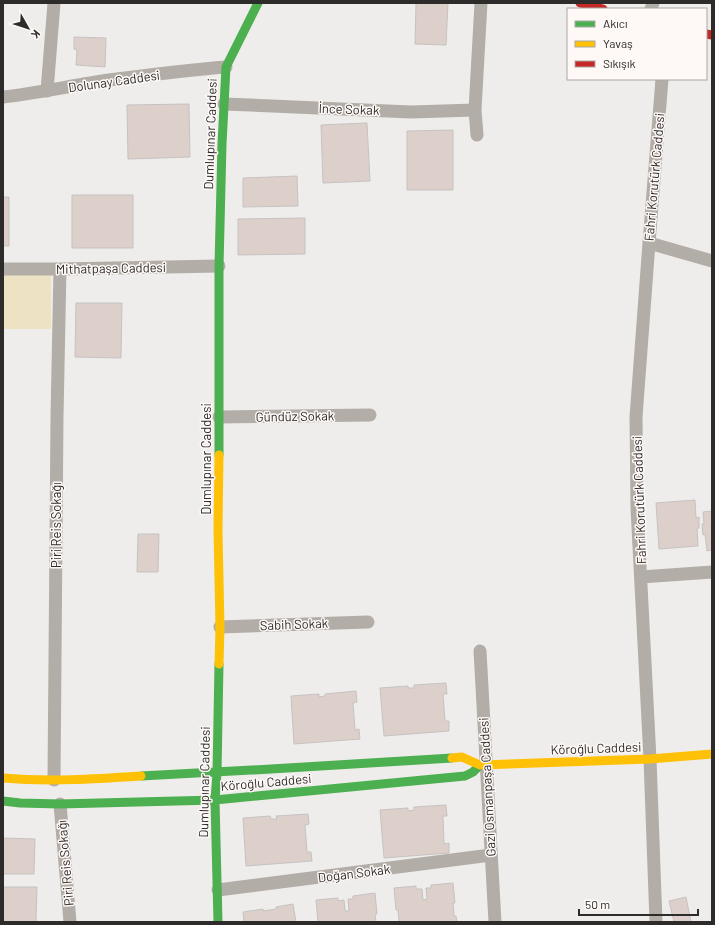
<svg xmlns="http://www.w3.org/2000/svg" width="715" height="925" font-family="Barlow,sans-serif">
<rect width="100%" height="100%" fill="#efedeb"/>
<!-- green -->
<path fill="#ede2c4" d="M3,275H51V329H3Z"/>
<!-- building -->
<path fill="#ddcfca" stroke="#c5c3c2" d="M416,3H448L446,45L415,44Z
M74,37L106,38L105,67L76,65L77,50L74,49Z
M189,104L190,157L128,159L127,105Z
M367,123L370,181L323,183L321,125Z
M453,130V190H407V131Z
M297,176L298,206L243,207V178Z
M72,195H133V248H72Z
M3,197H9V246H3Z
M305,218V254L238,255V219Z
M76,303H122L121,358L75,357Z
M695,500L696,518L699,517V528L697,529L698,546L659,549L656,503Z
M712,511V550L707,551L705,534L703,535L702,524H704L703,512Z
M138,534H159L158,572H137Z
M446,683L447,694H443L445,721H449V731L384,736L380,688L408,686V688H414V685Z
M356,691L357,702L353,703L355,730L359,729L360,739L294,744L291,696L319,694V697L325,696V694Z
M446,805L447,816H443L444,844L449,843V853L384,858L380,810L408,808V811L414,810V807Z
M308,814L309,824L305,825L307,852H311L312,861L246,866L243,818L270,816L271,819H277L276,816Z
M3,838L35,839L34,874H3Z
M453,883L455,903H453L454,916H456L457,922H397L399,921L398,910H396L394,888L416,886V889H422L423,900L427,899L426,888H431V885Z
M3,887H37L36,922H3Z
M375,893L377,914H375L376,922H318L316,900L338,898V901L344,900L345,911H349L348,899H353V896Z
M686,897L691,922H674L669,901Z
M293,904L296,922H244L243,912L263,909V911L276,909V907Z"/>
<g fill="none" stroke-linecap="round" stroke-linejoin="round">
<!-- street -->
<path stroke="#b3ada7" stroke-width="13" d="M651,9L653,3
M47,91L54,3
M3,97C39,93 74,85 109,80C148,75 187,70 226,67
M224,104L411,112L475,110
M477,135L475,110L481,3
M649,243L712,261
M3,269H60L219,266
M219,417L370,415
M641,577L712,572
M220,627L368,622
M480,651L495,922
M54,780L57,417L60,269
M60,804L70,922
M218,890L491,855
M656,922L650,759L637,508L636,417L649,243L662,79"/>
<!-- fast -->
<path stroke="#4caf50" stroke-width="9" d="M219,455V266L222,144L226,67L258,3
M141,776L271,769L452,758
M3,801L20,803L60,804L215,800L465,776L473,772L480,765
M218,922L215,800L217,773L219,664"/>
<!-- slow -->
<path stroke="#ffc107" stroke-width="9" d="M219,455L218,530L220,627L219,664
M452,758L462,757L480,765L650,759L712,754
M3,778C49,782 95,779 141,776"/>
<!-- jam -->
<path stroke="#c62828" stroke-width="9" d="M580,3L603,9
M706,34L712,35"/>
</g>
<g text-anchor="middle" stroke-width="3" stroke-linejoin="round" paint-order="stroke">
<!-- street labels -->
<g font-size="13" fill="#2d2c2b" stroke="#fef9f6">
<text transform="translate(114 81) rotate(-8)" y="5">Dolunay Caddesi</text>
<text transform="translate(349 109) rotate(2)" y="5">İnce Sokak</text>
<text transform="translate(210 134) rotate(-88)" y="5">Dumlupınar Caddesi</text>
<text transform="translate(654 177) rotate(-85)" y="5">Fahri Korutürk Caddesi</text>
<text transform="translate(111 268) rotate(-1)" y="5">Mithatpaşa Caddesi</text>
<text transform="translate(295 416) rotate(-1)" y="5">Gündüz Sokak</text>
<text transform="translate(206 459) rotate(-90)" y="5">Dumlupınar Caddesi</text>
<text transform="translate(639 500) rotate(-92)" y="5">Fahri Korutürk Caddesi</text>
<text transform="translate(56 525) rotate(-90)" y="5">Piri Reis Sokağı</text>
<text transform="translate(294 624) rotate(-2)" y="5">Sabih Sokak</text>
<text transform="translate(596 748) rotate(-2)" y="5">Köroğlu Caddesi</text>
<text transform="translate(204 782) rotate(-89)" y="5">Dumlupınar Caddesi</text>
<text transform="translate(266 782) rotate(-5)" y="5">Köroğlu Caddesi</text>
<text transform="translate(487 787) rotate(-93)" y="5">Gazi Osmanpaşa Caddesi</text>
<text transform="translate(65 863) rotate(-95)" y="5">Piri Reis Sokağı</text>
<text transform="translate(354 873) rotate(-7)" y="5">Doğan Sokak</text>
</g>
</g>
<!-- border -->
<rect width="715" height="925" fill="none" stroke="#2d2c2b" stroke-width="8"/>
<!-- legend -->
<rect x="567" y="8" width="140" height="72" fill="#fef9f6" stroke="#aaa7a5"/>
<rect x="575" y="21" width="20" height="6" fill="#4caf50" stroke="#aaa7a5"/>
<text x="603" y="28" font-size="12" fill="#2d2c2b">Akıcı</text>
<rect x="575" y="41" width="20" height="6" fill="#ffc107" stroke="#aaa7a5"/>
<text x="603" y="48" font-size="12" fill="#2d2c2b">Yavaş</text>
<rect x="575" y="61" width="20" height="6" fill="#c62828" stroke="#aaa7a5"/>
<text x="603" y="68" font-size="12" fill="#2d2c2b">Sıkışık</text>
<!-- north arrow -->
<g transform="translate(28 28) rotate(129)" stroke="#fef9f6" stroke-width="3" paint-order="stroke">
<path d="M0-3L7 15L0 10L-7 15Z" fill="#2d2c2b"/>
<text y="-6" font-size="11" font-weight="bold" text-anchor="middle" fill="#2d2c2b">K</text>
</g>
<!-- scale -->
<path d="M579 909v6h119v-6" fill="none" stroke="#2d2c2b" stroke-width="2"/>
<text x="585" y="909" font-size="12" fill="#2d2c2b" stroke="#fef9f6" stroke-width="3" paint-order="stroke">50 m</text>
</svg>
